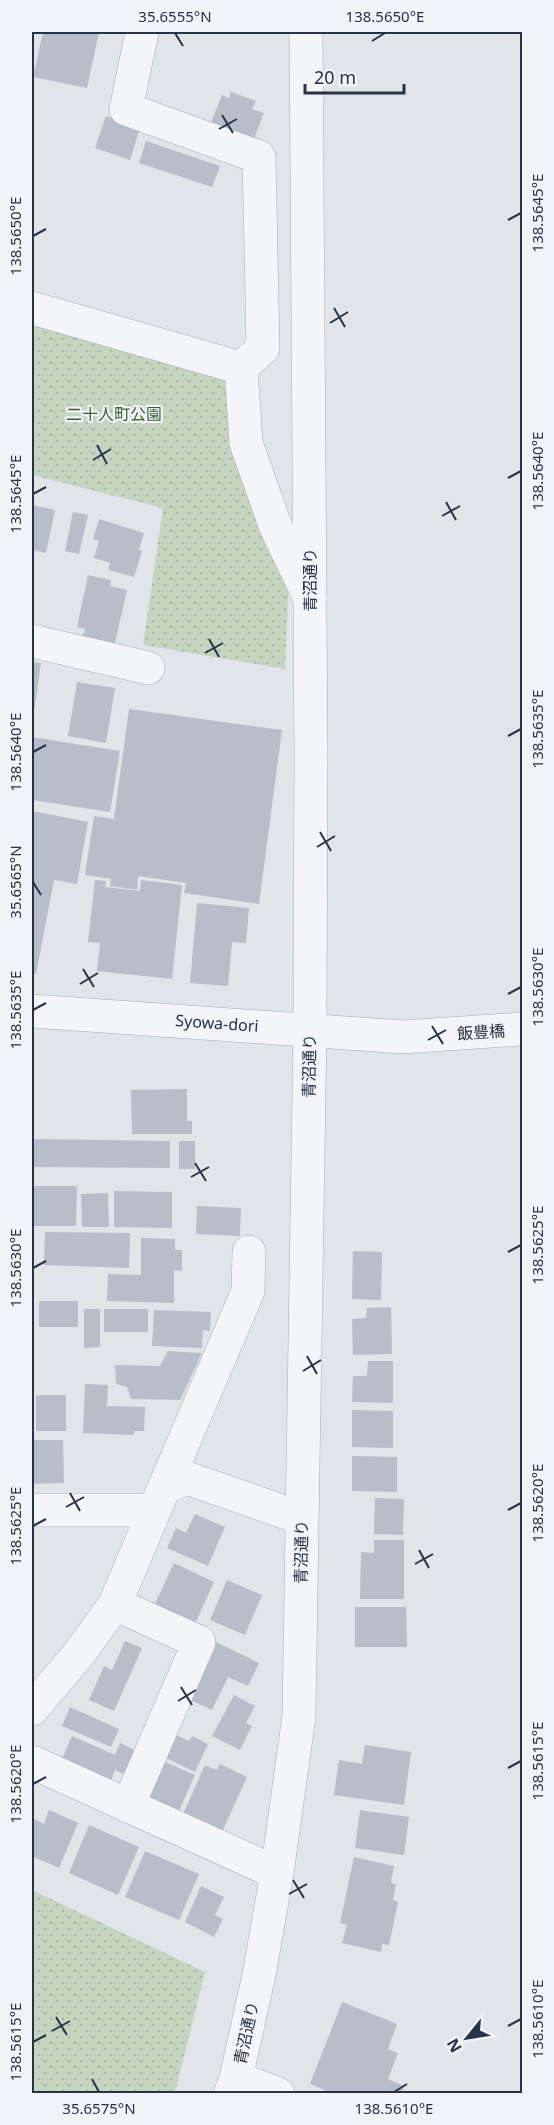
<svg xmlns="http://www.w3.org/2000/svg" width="554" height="2125" font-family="'Noto Sans','Noto Sans JP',sans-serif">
<defs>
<pattern id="park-dots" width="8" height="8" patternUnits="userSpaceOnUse" patternTransform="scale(1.5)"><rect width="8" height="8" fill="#c6d5c0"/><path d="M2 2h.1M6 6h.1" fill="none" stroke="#aab7a6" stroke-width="1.8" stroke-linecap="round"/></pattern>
</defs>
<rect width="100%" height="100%" fill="#e0e5ea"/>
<!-- park -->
<path fill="url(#park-dots)" d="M32,308L241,368L289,575L285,669L143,645L163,508L32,475Z
M32,1890L205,1972L175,2093H32Z"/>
<!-- building -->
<path fill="#b7bec9" d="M43,32H99L87,88L33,77Z
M231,92L256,101L252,109L264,113L253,141L210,125L222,95L229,98Z
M106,116L140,128L130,160L95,148Z
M146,141L220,166L212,187L139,163Z
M32,505L55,510L46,553L32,550Z
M73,512L88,515L79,554L65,551Z
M99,519L144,533L139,550L142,551L134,577L108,570L110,563L94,558L99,541L93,539Z
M88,575L111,580L110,586L127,590L115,643L83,636L85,629L77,627Z
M32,662L41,663L33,719L32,718Z
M77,682L115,688L106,743L68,736Z
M129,709L282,730L259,904L184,893L186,883L138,876L137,890L110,886L111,879L85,875L94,816L114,819Z
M32,737L120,751L110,812L32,800Z
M33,811L88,822L77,884L54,880L36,974H32Z
M95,880L106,881L105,887L140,891L141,880L182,885L172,979L97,971L100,943L88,942Z
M197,903L249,908L246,943L232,942L228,986L190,983Z
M187,1089V1121H192V1134H132L131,1090Z
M33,1139L170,1141V1168L32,1167Z
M179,1141H195V1169H179Z
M33,1186H77L76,1226H32Z
M114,1191L172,1192V1228L114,1227Z
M108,1193L109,1227H82L81,1194Z
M197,1206L241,1208L240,1236L196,1234Z
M45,1232L130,1233L129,1268L44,1265Z
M141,1238L175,1239V1250H182V1271L174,1270V1303L107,1301L108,1274L141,1275Z
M353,1251L382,1252L381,1300L352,1299Z
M39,1301H78V1327H39Z
M391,1307L392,1354L353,1355L352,1319L366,1318L367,1308Z
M84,1309H100V1347L84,1348Z
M104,1309H148V1332H104Z
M154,1310L211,1312L210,1331L203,1330L202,1348L152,1346Z
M168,1351L202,1353L180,1400L131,1399L127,1387L116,1384L115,1365L160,1366Z
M368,1361H393V1403L352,1402L353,1376H367Z
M85,1384L108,1385L107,1406L145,1407L144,1431H134V1435L83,1433Z
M36,1395H66V1431H36Z
M352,1410L393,1411V1448L352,1447Z
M32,1440H63L64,1483L32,1484Z
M352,1456L397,1457V1492L352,1491Z
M375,1498L404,1499L403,1535L374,1534Z
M195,1514L225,1527L208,1566L167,1548L176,1528L186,1533Z
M374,1540H404V1599H360L361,1552L374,1553Z
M174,1563L214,1582L194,1626L153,1608Z
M227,1580L262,1595L245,1635L210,1620Z
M355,1607H406L407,1647H355Z
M125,1641L142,1648L114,1711L89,1700L104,1666L112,1670Z
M216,1642L259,1663L248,1686L228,1677L212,1710L188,1699Z
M234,1695L255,1706L246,1723L252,1726L240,1750L212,1736Z
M70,1707L119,1729L111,1747L62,1726Z
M174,1734L189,1741L192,1736L208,1744L195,1772L164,1757Z
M72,1736L115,1755L120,1743L137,1751L126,1775L115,1770L110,1783L61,1761Z
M365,1745L411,1752L404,1805L334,1795L339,1760L362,1764Z
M163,1761L195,1775L179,1811L147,1797Z
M220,1764L247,1777L222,1832L183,1814L205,1765L217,1770Z
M49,1810L78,1823L59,1868L32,1856V1818L44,1824Z
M360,1810L409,1817L404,1855L355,1848Z
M89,1825L139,1847L118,1895L69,1873Z
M145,1851L199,1874L179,1920L125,1897Z
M354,1857L394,1866L391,1882L396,1885L393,1900L398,1902L389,1945L382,1944L381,1952L342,1943L347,1925L340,1923Z
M201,1886L224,1897L215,1915L223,1919L214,1937L185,1922Z
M342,2002L397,2024L388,2049L398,2053L388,2079L404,2086L402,2094H334L310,2084Z"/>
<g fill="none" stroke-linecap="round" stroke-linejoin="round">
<defs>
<path id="minor" d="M142,32L126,109L259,157L263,348L241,368
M32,308L241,368L246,443L275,525L310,598
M32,641L148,668
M164,1488L248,1291L249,1252
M32,1510H153
M115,1604L199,1642L128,1806
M32,1709L78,1655L115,1604L164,1488L187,1478L301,1518
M32,1762L277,1873"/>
<path id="tertiary" d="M32,1011L403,1037L522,1029
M236,2078L278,2094
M230,2094L236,2078L259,1975L277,1873L299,1716L310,1029L311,753L306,32"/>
</defs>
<!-- minor casing -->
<use href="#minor" stroke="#a5acb5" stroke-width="34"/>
<!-- tertiary casing -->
<use href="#tertiary" stroke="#a5acb5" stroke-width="34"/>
<!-- minor -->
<use href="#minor" stroke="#f3f5f8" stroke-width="33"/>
<!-- tertiary -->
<use href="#tertiary" stroke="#f3f5f8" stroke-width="33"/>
</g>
<!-- ticks -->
<path fill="none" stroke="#273244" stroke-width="2" d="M175,33L183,46M372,41L385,33M222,115L233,133M219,129L237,119M508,220L521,213M33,236L46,229M334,308L345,327M330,323L348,312M97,445L107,464M93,460L111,449M508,478L521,471M33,494L46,487M446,502L456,520M442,516L460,506M209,639L219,657M205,653L223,643M508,736L521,729M33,752L46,745M320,832L331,851M317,847L335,836M33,882L41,895M83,969L94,987M80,984L98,973M508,994L521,987M33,1010L46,1003M432,1026L443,1044M428,1040L446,1030M195,1163L206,1181M191,1177L209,1167M508,1252L521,1245M33,1268L46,1261M307,1356L317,1374M303,1371L321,1360M70,1493L80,1511M66,1507L84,1497M508,1510L521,1503M33,1526L46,1519M419,1550L429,1568M415,1564L433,1554M181,1687L192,1705M178,1701L196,1690M508,1768L521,1761M33,1784L46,1777M293,1880L304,1898M289,1894L307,1884M56,2017L67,2035M508,2026L521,2019M52,2031L70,2021M33,2042L46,2035M92,2079L99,2092M394,2092L407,2084"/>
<g text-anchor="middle" stroke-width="4.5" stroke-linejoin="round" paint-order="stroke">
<!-- park labels -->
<g font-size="16" fill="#3d6133" stroke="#f0f3f8">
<text x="114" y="420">二十人町公園</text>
</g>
<!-- street labels -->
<g font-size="16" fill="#273244" stroke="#f0f3f8">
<text transform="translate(310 580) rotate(-90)" y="6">青沼通り</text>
<text transform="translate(217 1023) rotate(4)" y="6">Syowa-dori</text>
<text transform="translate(481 1032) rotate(-4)" y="6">飯豊橋</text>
<text transform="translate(309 1066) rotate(-89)" y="6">青沼通り</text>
<text transform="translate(301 1552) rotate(-89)" y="6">青沼通り</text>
<text transform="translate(246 2033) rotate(-78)" y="6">青沼通り</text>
</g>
</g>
<!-- border -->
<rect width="554" height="2125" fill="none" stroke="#f0f3f8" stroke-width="66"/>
<!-- north arrow -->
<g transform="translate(467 2038) rotate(240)" stroke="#f0f3f8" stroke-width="4.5" paint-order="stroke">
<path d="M0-4.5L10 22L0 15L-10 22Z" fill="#273244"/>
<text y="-9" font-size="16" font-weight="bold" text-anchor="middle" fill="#273244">N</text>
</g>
<!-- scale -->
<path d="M305 84v9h99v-9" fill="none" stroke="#273244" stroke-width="3"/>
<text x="314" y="84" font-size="18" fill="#273244" stroke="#f0f3f8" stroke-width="4.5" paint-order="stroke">20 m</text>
<rect x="33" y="33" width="488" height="2059" fill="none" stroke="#273244" stroke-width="2"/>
<g font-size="15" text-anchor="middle" fill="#273244">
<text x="175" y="22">35.6555°N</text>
<text x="385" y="22">138.5650°E</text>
<text transform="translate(538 213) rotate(-90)" y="5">138.5645°E</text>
<text transform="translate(16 236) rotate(-90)" y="5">138.5650°E</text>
<text transform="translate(538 471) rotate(-90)" y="5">138.5640°E</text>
<text transform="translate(16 494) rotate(-90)" y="5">138.5645°E</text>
<text transform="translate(538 729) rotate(-90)" y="5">138.5635°E</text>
<text transform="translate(16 752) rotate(-90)" y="5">138.5640°E</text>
<text transform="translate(16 882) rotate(-90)" y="5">35.6565°N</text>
<text transform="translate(538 987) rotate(-90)" y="5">138.5630°E</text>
<text transform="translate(16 1010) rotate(-90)" y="5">138.5635°E</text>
<text transform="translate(538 1245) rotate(-90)" y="5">138.5625°E</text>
<text transform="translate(16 1268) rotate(-90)" y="5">138.5630°E</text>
<text transform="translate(538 1503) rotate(-90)" y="5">138.5620°E</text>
<text transform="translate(16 1526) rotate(-90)" y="5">138.5625°E</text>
<text transform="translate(538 1761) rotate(-90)" y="5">138.5615°E</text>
<text transform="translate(16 1784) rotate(-90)" y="5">138.5620°E</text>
<text transform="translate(538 2019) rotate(-90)" y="5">138.5610°E</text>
<text transform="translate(16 2042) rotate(-90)" y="5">138.5615°E</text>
<text x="99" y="2114">35.6575°N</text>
<text x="394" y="2114">138.5610°E</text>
</g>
</svg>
